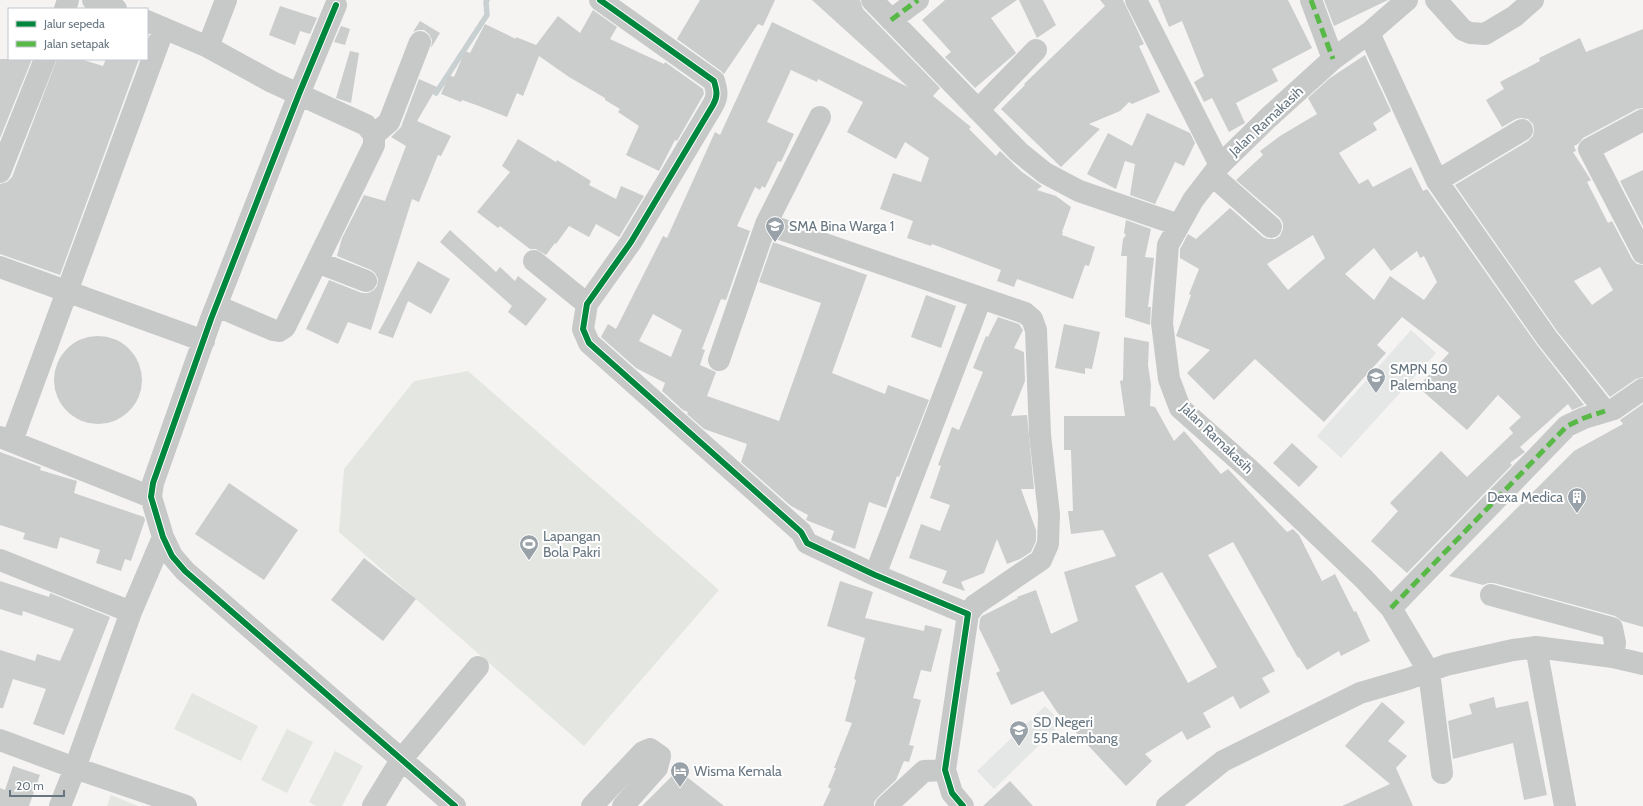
<svg xmlns="http://www.w3.org/2000/svg" width="1643" height="806" font-family="Cabin,sans-serif">
<rect width="100%" height="100%" fill="#f5f4f3"/>
<!-- built -->
<path fill="#e5e6e6" d="M1411,330L1436,353L1341,458L1317,436Z
M1045,706L1062,723L994,789L977,771Z"/>
<!-- green -->
<path fill="#e3e6e1" d="M468,371L719,590L584,746L339,532L344,469L414,381Z
M192,693L258,726L241,761L174,729Z
M287,729L313,742L287,793L261,780Z
M335,751L363,766L342,806H316L309,802Z
M111,795L138,806H107Z"/>
<g fill="none" stroke-linecap="round" stroke-linejoin="round">
<!-- stream -->
<path stroke="#c8d0d2" stroke-width="5.5" d="M436,93L487,15L486,2L487,0"/>
</g>
<!-- building -->
<path fill="#cbcccc" fill-rule="evenodd" d="M700,0H775L763,26L758,24L724,74L721,71L677,39Z
M812,0H860L863,9L940,88L933,96L971,127L969,129L996,156L1000,151L1022,172L1042,186L1037,190L1056,196L1071,207L1062,232H1063L1062,235L1095,247L1089,266L1085,265L1073,299L1017,279L1014,287L997,281L1001,270L932,244L931,246L907,238L913,221L880,209L893,173L921,182L929,158L905,142L896,159L847,132L863,102L818,79L817,82L791,70L767,122L794,134L781,162L778,161L765,188L762,186L760,190L755,187L737,226L750,231L749,234L726,300L721,299L702,349L705,350L700,365L716,372L707,396L779,421L821,303L759,282L773,242L867,275L832,373L885,394L888,385L929,400L899,477L897,476L886,508L869,502L855,549L831,540L834,531L806,520L808,515L791,506L741,462L747,444L704,429L687,414L688,412L683,410L662,391L665,383L636,368L601,337L608,324L616,329L663,236L667,238L715,132L720,135L772,22L908,87ZM653,314L682,330L671,357L639,341Z
M945,0H1017L991,18L1016,53L975,88L945,57L951,52L922,20Z
M1019,0H1043L1056,25L1037,38Z
M1100,0H1123L1144,44L1139,46L1160,92L1132,104L1129,102L1120,111L1089,124L1100,129L1061,167L1001,109L1025,85L1024,84L1105,6Z
M1158,0H1288L1312,48L1272,69L1278,81L1236,103L1245,123L1229,132L1212,98L1204,102L1194,82L1204,76L1182,21L1169,27Z
M1324,0H1388L1334,26Z
M280,6L317,18L310,34L300,31L295,45L269,35Z
M593,10L617,27L610,39L664,64L665,62L703,89L704,94L677,141L675,140L659,171L626,155L639,126L618,112L620,109L605,100V98L569,77L539,56L523,96L517,93L507,117L479,106L462,100L461,102L441,94L449,75L454,77L465,51L470,53L485,24L516,39V37L536,45L558,16L580,33Z
M420,21L440,33L431,48L432,40L429,34L424,30H418L413,32Z
M341,26L350,29L345,45L334,42Z
M1643,29V108L1637,109L1583,138L1578,144L1574,146L1576,151L1573,152L1591,180L1587,182L1608,223L1612,221L1632,259L1637,264L1643,265V377L1636,379L1610,397L1557,331L1455,185L1528,141L1533,136L1534,129L1533,124L1528,119L1521,118L1516,119L1502,127L1486,100L1504,89L1500,82L1540,61L1539,58L1580,38L1586,52ZM1600,267L1613,290L1592,305L1574,281Z
M350,51L359,53L351,103L336,98Z
M1365,55L1391,111L1373,123L1377,130L1339,153L1359,184L1368,179L1373,187L1411,167L1423,191L1427,189L1537,345L1584,405L1572,410L1568,404L1520,447L1525,452L1510,463L1512,465L1407,573L1371,541L1398,511L1390,503L1441,451L1467,477L1513,433L1509,428L1521,417L1498,395L1467,430L1418,387L1449,353L1402,317L1377,345L1386,353L1324,422L1255,359L1214,400L1187,373L1210,350L1176,336L1191,295L1189,294L1199,269L1180,258V249L1188,234L1196,239L1230,208L1263,237L1268,239H1275L1280,236L1283,229V223L1280,218L1236,180L1263,155L1260,151L1280,136L1317,114L1308,98L1330,78ZM1313,235L1325,258L1288,290L1267,264ZM1374,248L1391,271L1417,251L1420,258L1424,256L1437,282L1424,300L1390,276L1374,300L1345,274Z
M0,59H32L0,138Z
M57,59H80L103,66L106,59H139L60,275L0,254V184L7,182L12,177Z
M419,79L437,87L417,121L451,136L441,156L438,155L419,202L412,199L371,330L348,322L338,344L306,329L329,280L362,293H368L374,290L377,286L378,279L375,273L371,270L337,256L342,238L364,195L385,201L406,146L391,137L401,127Z
M1147,113L1190,133L1195,143L1184,166L1175,162L1155,204L1130,195L1135,164L1125,161L1116,189L1087,174L1108,133L1132,146Z
M518,139L556,162L557,160L591,181L589,185L616,199L621,186L644,196L619,237L596,224L589,237L569,226L556,244L555,243L546,255L536,249H530L500,226L498,228L477,212L510,172L502,166Z
M1643,170V226L1620,181Z
M1126,220L1151,229L1145,257L1154,258L1148,307H1151L1150,325L1125,317L1127,256H1121L1123,239L1126,235L1124,233Z
M450,230L496,272L500,267L515,281L518,276L547,299L526,326L508,312L512,306L440,242Z
M418,261L450,279L431,314L408,301L393,338L378,333Z
M926,295L956,306L941,348L911,337Z
M998,317L1019,324L1023,330L1014,348L1024,352L1025,381L1011,416L1027,415L1034,489H1021L1036,530V541L1031,552L1020,559L1007,564L997,539L984,573L961,582L965,591L942,583L947,571L909,558L921,524L940,531L950,505L930,498L941,466L938,465L952,427L959,430L983,372L973,368L986,336L988,337Z
M1064,324L1100,332L1092,369L1085,368V374L1055,368Z
M54 380a44 44 0 1 1 88 0a44 44 0 1 1-88 0Z
M1124,337L1149,342L1148,365L1151,385L1150,406L1155,407L1174,441L1184,431L1221,474L1228,469L1287,532L1293,529L1299,535L1322,581L1335,574L1354,612L1356,611L1370,641L1341,656L1339,651L1307,670L1299,657L1298,658L1233,542L1208,555L1275,671L1262,678L1270,692L1240,709L1233,696L1203,713L1211,727L1187,740L1182,731L1145,754L1152,761L1126,786L1057,712L1043,691L1011,705L996,673L1000,671L979,628L980,619L982,616L1018,598L1017,597L1036,590L1051,634L1078,621L1064,572L1116,556L1103,530L1071,534L1068,511H1073L1071,450H1064V416H1125L1120,381L1123,380ZM1162,572L1217,667L1188,683L1135,586Z
M1643,404V627L1622,621L1615,616L1494,583H1488L1483,585L1449,576L1574,451L1623,424L1620,420Z
M1292,443L1318,467L1299,487L1273,463Z
M0,452L41,467L40,470L77,481L74,493L144,517L145,520L131,561L125,559L121,571L96,563L100,550L60,537L57,549L23,539L25,533L0,525Z
M229,483L298,530L264,580L195,534Z
M364,558L416,599L383,641L331,600Z
M0,581L49,597L50,593L110,617L64,735L33,724L46,689L13,679L3,708H0V650L35,661L37,654L60,661L74,629L23,611L22,616L0,609Z
M840,581L873,592L865,618L924,631L925,625L942,629L931,672L921,670L913,698L921,700L909,745L914,746L909,762L904,761L896,780L878,797L874,802V806H823L831,789L828,787L836,768H834L852,723L845,721L856,680L854,679L865,638L827,626Z
M1494,697L1496,708L1528,701L1547,795L1524,800L1513,743L1453,759L1448,721L1472,714L1469,704Z
M1382,702L1405,722L1388,741L1407,756L1396,768L1413,806H1342L1390,784L1345,746Z
M13,766L40,775L29,806H0V788L5,790Z
M678,770L724,806H642Z
M1010,781L1033,806H983Z"/>
<g fill="none" stroke-linecap="round" stroke-linejoin="round">
<!-- minor -->
<path stroke="#c7c9c9" stroke-width="22" d="M93,0L116,9
M600,0L714,81C717,91 718,96 713,105L631,242L587,304L583,329L589,343L801,532L807,543L875,575L968,614L945,770L952,793L963,806
M872,0L1019,152L1045,173L1079,191L1179,225
M1136,0L1220,165
M1311,0L1333,59
M1407,0L1369,33L1333,59L1268,118L1220,165L1193,200L1168,245L1162,323L1169,379L1180,408L1250,470L1364,579L1391,608L1429,672L1442,773
M1436,0L1463,30L1470,33L1485,34L1515,16L1533,0
M336,5L299,94L211,319L153,483L151,497L163,537L172,556L185,571L455,806
M65,9L68,0
M891,20L918,0
M147,21L208,47L272,82L366,125L374,135V145L285,327L279,331L273,330L217,306
M1369,33L1437,181L1547,338L1605,411
M208,47L226,0
M978,110L1036,50
M820,117L766,224L1025,313L1032,319L1036,330L1040,435L1049,514L1048,544L1041,560L975,605L968,614
M1643,120L1589,149L1643,253
M374,135L389,122L420,42
M0,172L45,59
M1212,175L1271,227
M1437,181L1522,130
M534,261L587,304
M317,262L366,281
M0,267L204,341
M719,360L766,224
M0,437L151,497
M12,441L164,28
M0,560L131,612
M875,575L981,298
M1491,595L1612,628L1615,643L1613,657
M1391,608L1567,426L1584,418L1614,409L1643,389
M1536,647L1565,806
M0,740L75,768L186,806
M60,806L75,768L131,612L163,537
M373,806L401,760L478,667
M592,806L643,752L650,749L660,756L657,768L623,806
M886,806L924,771L945,770
M1167,806L1223,761L1360,693L1408,679L1446,665L1513,650L1536,647L1613,657L1643,664"/>
<!-- quiet -->
<path stroke="#58b947" stroke-width="5" stroke-dasharray="10 5" stroke-linecap="butt" d="M1311,0L1333,59
M891,20L918,0
M1391,608L1567,426L1584,418L1605,411"/>
<defs>
<path id="cycleway" d="M600,0L714,81C717,91 718,96 713,105L631,242L587,304L583,329L589,343L801,532L807,543L875,575L968,614L945,770L952,793L963,806
M336,5L299,94L211,319L153,483L151,497L163,537L172,556L185,571L455,806"/>
</defs>
<!-- cycleway casing -->
<use href="#cycleway" stroke="#fff" stroke-width="8"/>
<!-- cycleway -->
<use href="#cycleway" stroke="#00873e" stroke-width="6"/>
</g>
<!-- icons -->
<defs>
<symbol id="school-pin" viewBox="-11 -11 22 30"><path d="M0 17L-7.5 6A9.5 9.5 0 1 1 7.5 6Z" fill="#99a2a9" stroke="#fff"/><path d="M0-5L7-2L0 1L-7-2ZM-4 1L0 2.5L4 1V4Q0 6-4 4Z" fill="#fff"/></symbol>
<symbol id="building-pin" viewBox="-11 -11 22 30"><path d="M0 17L-7.5 6A9.5 9.5 0 1 1 7.5 6Z" fill="#99a2a9" stroke="#fff"/><path d="M-4-6H4V6H1V3H-1V6H-4ZM-2.5-4.3h1.7v1.8h-1.7ZM.8-4.3h1.7v1.8H.8ZM-2.5-1h1.7V.8h-1.7ZM.8-1h1.7V.8H.8Z" fill="#fff"/></symbol>
<symbol id="stadium-pin" viewBox="-11 -11 22 30"><path d="M0 17L-7.5 6A9.5 9.5 0 1 1 7.5 6Z" fill="#99a2a9" stroke="#fff"/><path d="M0-5a6.5 5 0 1 0 0 10a6.5 5 0 1 0 0-10ZM-3.5-1.8h7v3.6h-7Z" fill="#fff"/></symbol>
<symbol id="hotel-pin" viewBox="-11 -11 22 30"><path d="M0 17L-7.5 6A9.5 9.5 0 1 1 7.5 6Z" fill="#99a2a9" stroke="#fff"/><path d="M-6-4.5h1.5V1H6V5H4.5V3h-9V5H-6ZM-4 0a1.8 1.8 0 1 1 3.6 0ZM.5 0V-2.5h3Q6-2.5 6 0Z" fill="#fff"/></symbol>
</defs>
<g fill-rule="evenodd">
<use href="#school-pin" x="764" y="215" width="22" height="30"/>
<use href="#school-pin" x="1365" y="366" width="22" height="30"/>
<use href="#building-pin" x="1566" y="486" width="22" height="30"/>
<use href="#stadium-pin" x="518" y="533" width="22" height="30"/>
<use href="#school-pin" x="1008" y="719" width="22" height="30"/>
<use href="#hotel-pin" x="669" y="760" width="22" height="30"/>
</g>
<g text-anchor="middle" stroke-width="4" stroke-linejoin="round" paint-order="stroke">
<!-- street labels -->
<g font-size="14" fill="#677681" stroke="#fff">
<text transform="translate(1266 121) rotate(-43)" y="5">Jalan Ramakasih</text>
<text transform="translate(1217 438) rotate(44)" y="5">Jalan Ramakasih</text>
</g>
<!-- poi labels -->
<g font-size="14" fill="#677681" stroke="#fff" text-anchor="start">
<text x="789" y="231">SMA Bina Warga 1</text>
<text x="1390" y="374">SMPN 50<tspan x="1390" dy="16">Palembang</tspan></text>
<text x="1563" y="502" text-anchor="end">Dexa Medica</text>
<text x="543" y="541">Lapangan<tspan x="543" dy="16">Bola Pakri</tspan></text>
<text x="1033" y="727">SD Negeri<tspan x="1033" dy="16">55 Palembang</tspan></text>
<text x="694" y="776">Wisma Kemala</text>
</g>
</g>
<!-- legend -->
<rect x="8" y="8" width="140" height="52" fill="#ffffff" stroke="#c2c8cd"/>
<rect x="16" y="21" width="20" height="6" fill="#00873e" stroke="#c2c8cd"/>
<text x="44" y="28" font-size="12" fill="#677681">Jalur sepeda</text>
<rect x="16" y="41" width="20" height="6" fill="#58b947" stroke="#c2c8cd"/>
<text x="44" y="48" font-size="12" fill="#677681">Jalan setapak</text>
<!-- scale -->
<path d="M10 790v6h54v-6" fill="none" stroke="#677681" stroke-width="2"/>
<text x="16" y="790" font-size="12" fill="#677681" stroke="#ffffff" stroke-width="3" paint-order="stroke">20 m</text>
</svg>
